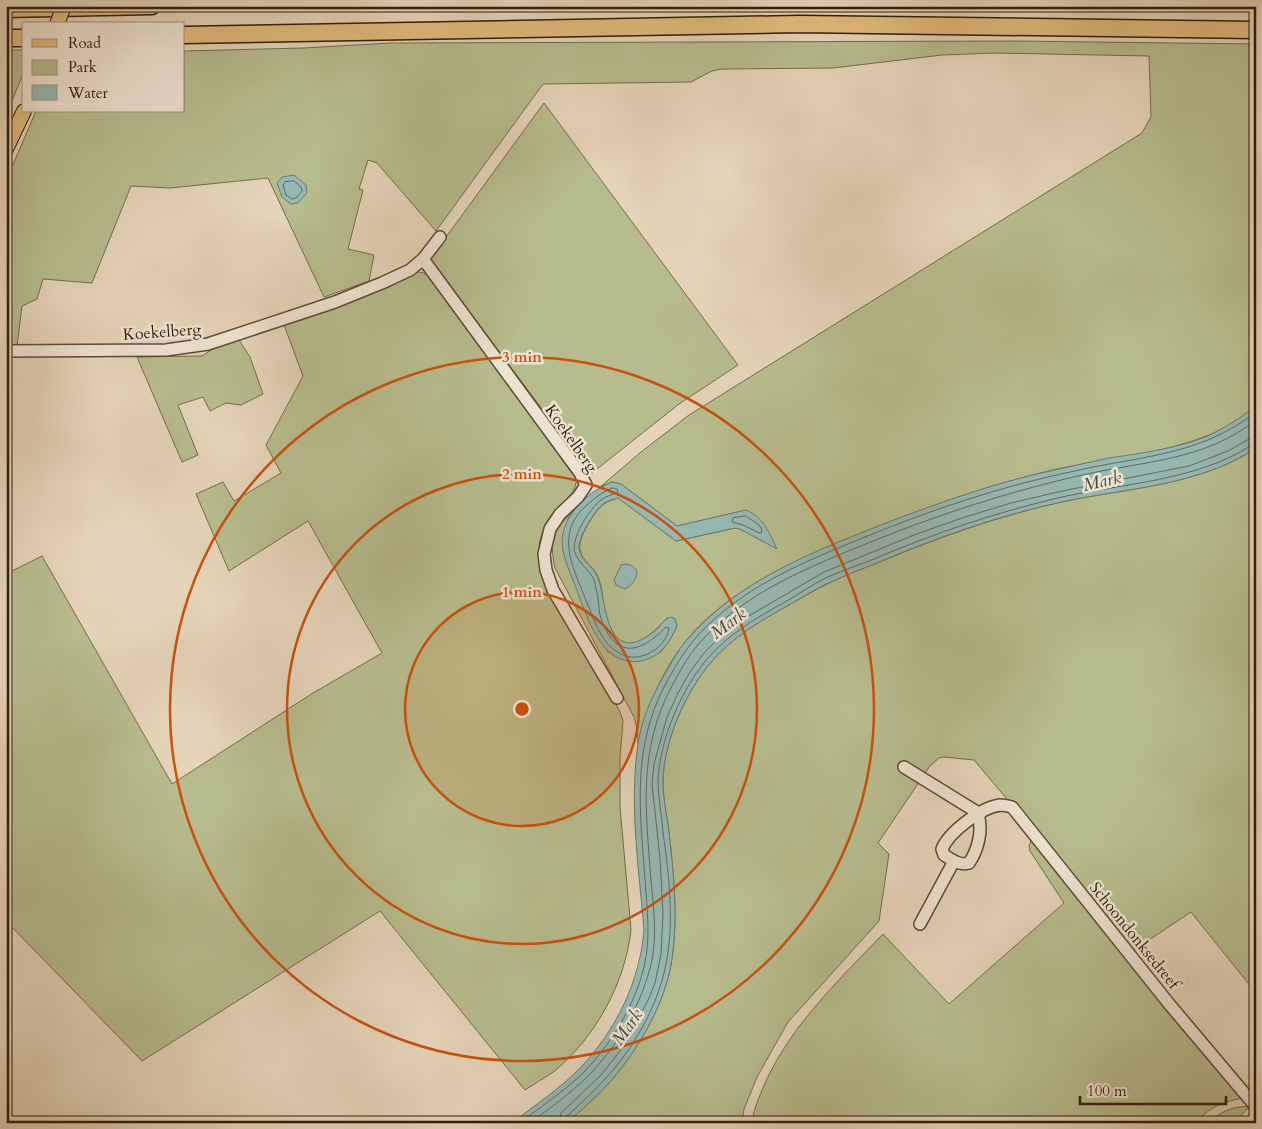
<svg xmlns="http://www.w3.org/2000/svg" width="1262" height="1129" font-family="Cardo,serif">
<rect width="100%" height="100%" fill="#e5d4b9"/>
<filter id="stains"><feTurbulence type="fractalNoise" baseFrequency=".004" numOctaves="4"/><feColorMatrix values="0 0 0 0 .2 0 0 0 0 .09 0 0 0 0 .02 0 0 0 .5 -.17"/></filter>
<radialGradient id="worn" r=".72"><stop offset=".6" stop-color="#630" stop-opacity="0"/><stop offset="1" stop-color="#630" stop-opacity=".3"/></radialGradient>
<!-- green -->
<path fill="#b7bc8d" stroke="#746c4a" d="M1015,41L1256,44V406C1244,415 1232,425 1218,431C1171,453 1109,458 1057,469C992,484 929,506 867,531C804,556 729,587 685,642C662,671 647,708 638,743L637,729L634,717L555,568C548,536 555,528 578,506L568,518L563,550L569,569L596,634L608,652L621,659L661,652L671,638L677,626L675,619L667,618C642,646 618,659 605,613C602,604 603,595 601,586C600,583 599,578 597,575C593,566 582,561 580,550C577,539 595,510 604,504C608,501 614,499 618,498L676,541L735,528L740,529L776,548L738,512L677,526L621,484L612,482L600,487L641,452L689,415L1142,133L1151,117L1149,56L995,53L942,55L833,68L722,69L712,71L691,82L543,84L436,231L377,163L368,160L359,189L363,190L348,249L374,255L369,281L324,297L268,178L170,188L131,186L92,283L43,279L37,299L22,306L17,346H6V181L36,111H184V51L303,48L391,43Z
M6,50H24V71L6,116Z
M544,103L738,365L679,404L592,473L589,472L430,259Z
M418,272L424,273L429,277L576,478C579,492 556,508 549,519C546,524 543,531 541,537C537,548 540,560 543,571L620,712L623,721L620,758V807L631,930C625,984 594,1040 552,1073C543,1079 534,1084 525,1090L380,911L142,1061L6,921V574L42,556L172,784L313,693L382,653L308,521L229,571L196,494L223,482L234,501L281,473L266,445L303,376L284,325L387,288Z
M239,340L250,357L263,394L241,405L226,403L210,411L203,397L178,405L198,455L182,462L137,357L202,356L214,348Z
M1256,448V993L1191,912L1134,950L974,760L944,757L939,758L930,766L878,843L889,854L879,921L788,1022L757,1077L744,1109L742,1123H567C582,1109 598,1096 611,1081C638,1049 661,1010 670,970C679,925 674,877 669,832C667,816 663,799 663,782C663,742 686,691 712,661C733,637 760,621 787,606C802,598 816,589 831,582C847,574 865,568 882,561C942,536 1002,515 1066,501C1129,488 1201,485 1256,448Z
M1031,841L1243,1098C1219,1103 1213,1106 1194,1123H752C753,1111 758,1101 762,1090C788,1028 837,982 883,934L949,1004L1064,903L1030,851L1029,846Z
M1250,1106L1234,1123H1207C1223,1111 1230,1107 1250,1106Z"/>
<!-- water -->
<path fill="#96b8b2" stroke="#6d7a6d" d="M294,175L306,185L307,193L298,203L291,204L282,197L277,183L282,177Z
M1256,406V448C1201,485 1129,488 1066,501C1000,515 938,537 877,563C862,569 846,575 831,582C816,588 802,598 787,606C760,621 733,637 712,661C686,691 663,742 663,782C663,799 667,816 669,832C674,877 679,925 670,970C661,1010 638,1049 611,1081C598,1096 582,1109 567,1123H512C535,1105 561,1088 581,1067C616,1030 640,981 644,930C639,869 629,805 638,744C641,721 651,699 662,679C670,666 677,651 687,640C738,580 815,551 886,523C939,503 994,483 1050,471C1070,467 1089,462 1109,458C1136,454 1165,450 1191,442C1215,435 1236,421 1256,406Z
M612,482L621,484L677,526L746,510C764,517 769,533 777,549L740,529L735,528L676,541L618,498C614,499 608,501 604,503C595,510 577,538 579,549C581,561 594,567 598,578C605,595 604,640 628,643C637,644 651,635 658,628C662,624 665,618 672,617L675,619L677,626C669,643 661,657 641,661C601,668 587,616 576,588C570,572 559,550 563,533C569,509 590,491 612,482Z
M625,564C643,566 638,582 625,589L616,585L614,580L621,565Z"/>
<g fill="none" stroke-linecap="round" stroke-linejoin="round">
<!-- shore -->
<path stroke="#636a5c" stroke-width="1" d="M294,181L301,187L302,191L296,198L292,199L286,195L283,185L285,182Z
M612,488L617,489L618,492C613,495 605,496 601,500C590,508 570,539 575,553C579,563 588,569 593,578C595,581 595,585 596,589C599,597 598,606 600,615C613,657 637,657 666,627L669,628C667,645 647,659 630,657C624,657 618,652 613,649C600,639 593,617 587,603C574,569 553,534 587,505C595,498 602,492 612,488Z
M746,516L759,525L762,530L761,533H759L743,525L732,522L733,518Z
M520,1123C541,1106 565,1091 584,1072C611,1044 635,1005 644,967C651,938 647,909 645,880C640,808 631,748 667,681C677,664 686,648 700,633C744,586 806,561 865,537C931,510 999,487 1070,472C1137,456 1199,457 1256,412
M530,1123C550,1108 571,1093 588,1076C616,1048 638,1010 649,972C658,942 654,911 651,881C646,810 637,750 673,684C682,667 691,651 705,637C748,592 807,568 863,545C934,516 1007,492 1082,475C1144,461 1204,461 1256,420
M558,1123L561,1113L601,1075L625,1045L649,998L655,983L661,954L663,914L660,858L652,784L654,764L667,717L678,693L690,672L704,653L721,636L747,617L824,572L914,535L962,518L1011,503L1062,491L1189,466L1228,451L1249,439L1256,438
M564,1123L566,1117C579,1105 593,1092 605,1079C633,1049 656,1009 665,969C675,924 669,876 663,832C662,815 658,798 658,782C659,741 682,687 709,657C730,633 758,617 785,602C799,594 813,584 828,577C843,570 859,565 874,559C935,533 997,512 1062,497C1125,483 1196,481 1252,445L1256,444"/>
<defs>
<path id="minor" d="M423,259L580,473L586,485L578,497L560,514L550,529L544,554L546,570L553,590L617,698
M6,351L166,350L208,344L335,302L382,283L410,270L423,259L440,237
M904,767L980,814
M978,815C983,830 978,850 969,863C960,866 952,860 944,855L942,849C949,832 982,807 1000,805C1004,805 1008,806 1012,807L1170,1005L1256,1107
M920,924L954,861"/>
<path id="major" d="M6,149L24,111"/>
<path id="highway" d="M6,9L152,6
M184,35L799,24L1256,30
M6,38H24"/>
</defs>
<!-- minor casing -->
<use href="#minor" stroke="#5d4b33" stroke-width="14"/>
<!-- major casing -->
<use href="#major" stroke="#301d06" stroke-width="16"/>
<!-- highway casing -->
<use href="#highway" stroke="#301d06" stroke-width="19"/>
<!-- minor -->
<use href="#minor" stroke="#eee3d2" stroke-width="11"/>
<!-- major -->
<use href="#major" stroke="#e2ba7c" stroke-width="14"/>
<!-- highway -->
<use href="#highway" stroke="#e2ba7c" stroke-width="16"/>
<defs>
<path id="major-bridge" d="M57,24L64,6"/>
</defs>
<!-- major-bridge casing -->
<use href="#major-bridge" stroke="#301d06" stroke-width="16" stroke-linecap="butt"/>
<!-- major-bridge -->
<use href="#major-bridge" stroke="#e2ba7c" stroke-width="14"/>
</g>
<!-- distance rings -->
<circle cx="522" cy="709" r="117" fill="#cc500b" fill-opacity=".12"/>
<g fill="none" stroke="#cc500b" stroke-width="2.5">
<circle cx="522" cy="709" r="117"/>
<circle cx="522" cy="709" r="235"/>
<circle cx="522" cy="709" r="352"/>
</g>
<g text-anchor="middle" stroke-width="5" stroke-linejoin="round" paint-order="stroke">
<!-- street labels -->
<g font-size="16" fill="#301d06" stroke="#eee3d2">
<text transform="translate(162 331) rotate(-4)" y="6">Koekelberg</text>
<text transform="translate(572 438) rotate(55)" y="6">Koekelberg</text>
<text transform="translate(1135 935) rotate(51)" y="6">Schoondonksedreef</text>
</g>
<!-- water labels -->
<g font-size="18" font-style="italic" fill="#4f4c3a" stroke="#eee3d2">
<text transform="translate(1102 481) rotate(-13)" y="6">Mark</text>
<text transform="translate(728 623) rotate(-37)" y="6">Mark</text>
<text transform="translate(627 1027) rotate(-55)" y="6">Mark</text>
</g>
</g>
<circle cx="522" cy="709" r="8" fill="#cc500b" stroke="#eee3d2" stroke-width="2.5"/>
<g font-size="15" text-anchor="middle" font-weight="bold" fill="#cc500b" stroke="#eee3d2" stroke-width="5" stroke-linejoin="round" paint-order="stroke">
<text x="522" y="362">3 min</text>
<text x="522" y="479">2 min</text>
<text x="522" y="597">1 min</text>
</g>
<!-- margin -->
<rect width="1262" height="1129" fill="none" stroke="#e5d4b9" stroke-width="25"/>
<rect x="8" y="8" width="1247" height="1114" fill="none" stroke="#301d06" stroke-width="2.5"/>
<rect x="12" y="12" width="1237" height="1104" fill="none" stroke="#301d06"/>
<!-- legend -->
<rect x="22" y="22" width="162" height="90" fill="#eee3d2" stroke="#a29480"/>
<rect x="32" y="39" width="25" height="8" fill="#e2ba7c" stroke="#a29480"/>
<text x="68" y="48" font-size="15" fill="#301d06">Road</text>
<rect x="32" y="60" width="25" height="15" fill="#b7bc8d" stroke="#a29480"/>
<text x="68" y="72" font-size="15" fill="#301d06">Park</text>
<rect x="32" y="85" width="25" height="15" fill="#96b8b2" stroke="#a29480"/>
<text x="68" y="98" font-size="15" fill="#301d06">Water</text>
<!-- scale -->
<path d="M1080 1096v8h146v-8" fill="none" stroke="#301d06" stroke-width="2.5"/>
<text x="1087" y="1096" font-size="15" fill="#301d06" stroke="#eee3d2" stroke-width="4" paint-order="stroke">100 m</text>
<rect width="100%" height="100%" filter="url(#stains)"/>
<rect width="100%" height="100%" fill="url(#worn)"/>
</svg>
